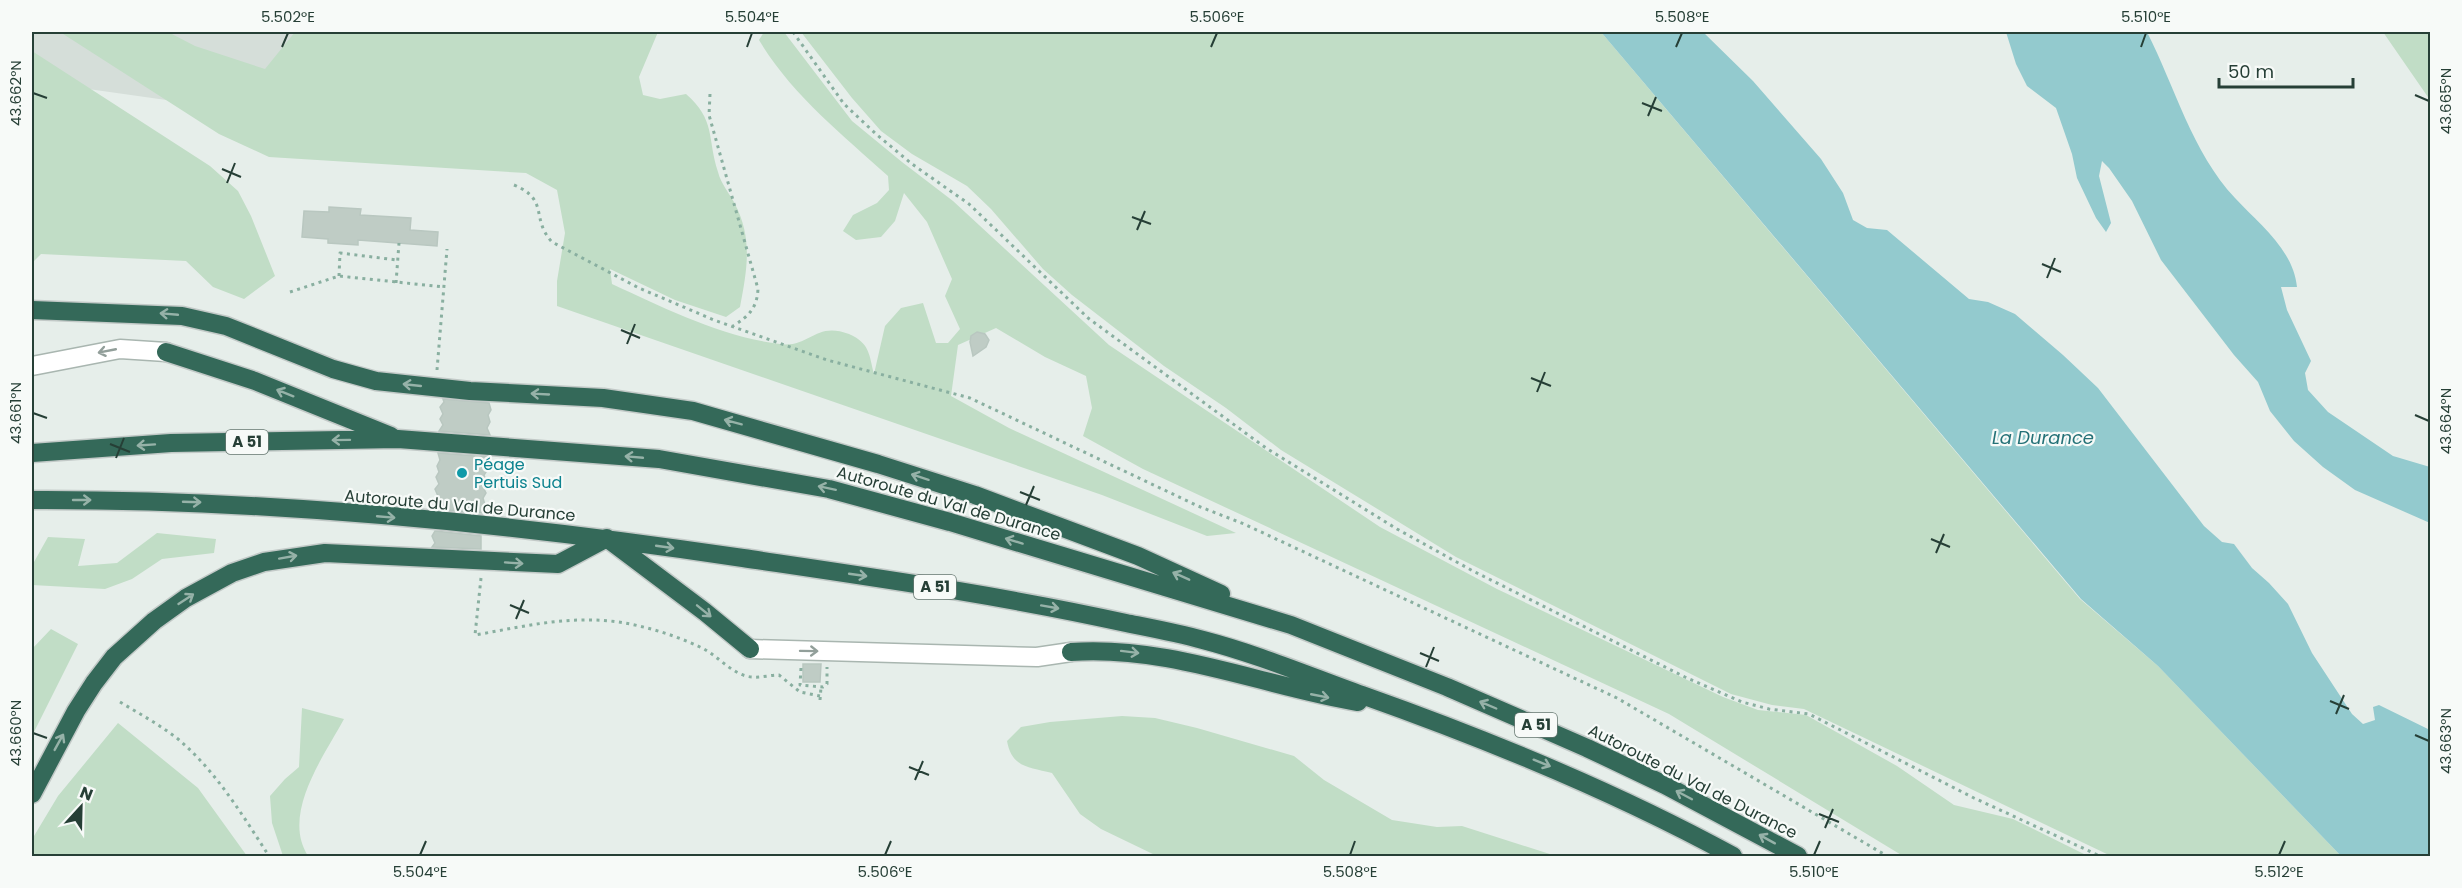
<svg xmlns="http://www.w3.org/2000/svg" width="2462" height="888" font-family="Poppins,sans-serif">
<rect width="100%" height="100%" fill="#e6eeea"/>
<!-- built -->
<path fill="#d5ded9" d="M32,32H304L237,110L60,85L32,116Z"/>
<!-- green -->
<path fill="#c1ddc6" d="M60,32H168L195,46L265,69L295,32H658L639,77L643,95L660,99L686,94C716,120 707,138 718,172C721,184 730,194 735,204C753,239 747,270 740,307L726,317L675,300L610,269L612,284C664,308 722,337 780,344C810,348 815,321 849,334C870,343 869,355 874,374L885,326L901,308L923,303L936,343H948L960,329L945,296L952,279L927,222L904,193L895,221L881,237L856,240L843,231L853,215L877,203L889,190L888,176C842,134 792,95 759,40L764,32H784L852,121L902,162L953,201L1109,345L1380,527L1497,589L1723,697L1758,710L1806,715L1897,766L1954,805L2013,819L2088,856H1903L1669,714L1143,469L1083,436L1092,408L1086,376L1045,357L996,328L958,345L951,396L1009,428L1236,533L1207,536L1102,495L557,306V281L565,233L557,190L526,173L269,157L219,134Z
M801,32H1601L2080,599L2158,666L2341,856H2111L1804,709L1772,705L1731,694L1456,557L1281,450L1226,408L1164,366L1072,295L1043,269L991,209L967,186L912,154L881,131L852,98Z
M2383,32H2430V100Z
M32,51L210,166L238,191L251,216L275,276L244,299L213,287L186,261L41,254L32,263Z
M157,533L216,539L214,553L162,559L132,579L105,589L32,585V563L34,562L48,537L85,539L78,566L117,563Z
M51,629L78,644L32,736V649Z
M302,708L344,719C324,756 281,814 308,856H283L272,823L270,796L285,779L299,767Z
M1122,716L1155,718L1197,728L1294,756L1324,780L1392,820L1437,827L1462,826L1556,856H1157L1101,829L1080,814L1052,773C1029,767 1012,768 1007,741L1021,727L1050,722Z
M118,723L198,788L247,856H32L34,836L58,796Z"/>
<!-- water -->
<path fill="#93cace" d="M1601,32H1703L1753,81L1821,159L1843,193L1853,220L1867,228L1887,230L1969,299L1988,302L2015,314L2063,355L2098,388L2204,526L2222,542L2234,544L2252,568L2269,583L2288,604L2312,653L2352,714L2363,724L2375,720L2373,707L2379,705L2430,730V856H2341L2158,666L2081,599Z
M2006,32H2147C2175,87 2192,152 2235,198C2259,224 2293,249 2297,287H2281L2287,310L2311,361L2305,373L2308,390L2328,412L2393,456L2430,467V523L2355,490L2323,467L2294,441L2270,411L2258,382L2234,355L2161,260L2132,201L2109,168L2102,161L2099,176L2111,223L2106,232L2096,218L2077,178L2072,154L2056,108L2027,86L2016,64Z"/>
<!-- building -->
<path fill="#bfccc5" stroke="#b9c7c0" stroke-width="1.5" d="M329,207L361,209L360,215L411,218L410,230L438,232L437,246L358,240V245L328,243V239L302,237L304,211L329,212Z
M977,332L985,334L989,340L986,347L973,356L970,342L971,336Z
M443,399L489,403L491,410L488,415L490,422L487,428L490,435L439,431L443,425L440,419L443,414L440,407L444,402Z
M438,453L488,457L485,463L488,469L484,475L486,481L483,487L486,493L483,498L485,505L482,510L484,513L436,509L435,501L438,496L435,489L439,484L436,477L439,472L437,466L440,460Z
M435,531L481,536V549L432,547L435,543L432,536Z
M803,664H821L820,682H803Z"/>
<g fill="none" stroke-linecap="round" stroke-linejoin="round">
<defs>
<path id="minor" d="M32,366L120,349L166,352
M750,649L1037,657L1071,652"/>
<path id="highway" d="M32,310L182,316L226,326L333,369L376,381L470,391L603,398L693,411L878,464L975,495L1138,556L1221,594
M166,352L255,381L391,436
M32,453L171,443L398,439L659,459L829,489L950,522L1291,625L1447,687L1587,748L1665,785L1798,856
M32,500C269,499 508,523 743,558C871,577 999,595 1126,623C1151,628 1178,633 1203,640C1257,654 1309,676 1362,695C1489,740 1614,791 1733,856
M608,539L705,612L750,649
M1071,652C1169,645 1263,686 1358,702
M32,794L76,711L94,683L114,657L154,621L186,598L232,573L264,562L325,553L558,564L607,538"/>
</defs>
<!-- minor casing -->
<use href="#minor" stroke="#a9b6b0" stroke-width="21"/>
<!-- highway casing -->
<use href="#highway" stroke="#c2c9c7" stroke-width="21"/>
<!-- path -->
<path stroke="#89afa0" stroke-width="3" stroke-dasharray="3 4.5" stroke-linecap="butt" d="M793,32L844,104L876,134L912,164L969,204L1088,318L1266,448L1397,529L1473,571L1685,677L1742,702L1769,709L1809,714L1974,798L2100,856
M710,94L709,115L758,289C757,308 749,316 733,326
M514,185C550,200 530,218 552,242L639,288L714,320L827,360L970,398L1198,506L1244,524L1617,698L1887,856
M339,276L340,253L397,260
M396,283L399,243
M290,292L339,276L444,287
M437,370L447,249
M481,578L475,635C531,625 583,612 639,626C661,631 684,639 704,649C719,657 734,676 752,677C760,678 770,675 779,675L800,692L820,696
M801,668L800,685L823,687L827,684V667
M820,700L821,687
M120,702C140,714 160,725 178,739C216,771 243,816 269,856"/>
<!-- minor -->
<use href="#minor" stroke="#fff" stroke-width="18"/>
<!-- highway -->
<use href="#highway" stroke="#346959" stroke-width="18"/>
</g>
<!-- one-way arrows -->
<defs><path id="oneway-shaft" d="M-6 0H5M1.5-3L5.5 0L1.5 3" fill="none" stroke-width="1.6" stroke-linecap="round" stroke-linejoin="round" transform="scale(1.5)"/></defs>
<g stroke="#96b2a8">
<use href="#oneway-shaft" transform="translate(169 314) rotate(-175)"/>
<use href="#oneway-shaft" transform="translate(412 385) rotate(-174)"/>
<use href="#oneway-shaft" transform="translate(285 393) rotate(-158)"/>
<use href="#oneway-shaft" transform="translate(540 394) rotate(-177)"/>
<use href="#oneway-shaft" transform="translate(733 422) rotate(-165)"/>
<use href="#oneway-shaft" transform="translate(341 440) rotate(179)"/>
<use href="#oneway-shaft" transform="translate(146 445) rotate(176)"/>
<use href="#oneway-shaft" transform="translate(634 457) rotate(-175)"/>
<use href="#oneway-shaft" transform="translate(920 477) rotate(-162)"/>
<use href="#oneway-shaft" transform="translate(827 488) rotate(-168)"/>
<use href="#oneway-shaft" transform="translate(82 500)"/>
<use href="#oneway-shaft" transform="translate(192 502) rotate(2)"/>
<use href="#oneway-shaft" transform="translate(386 517) rotate(5)"/>
<use href="#oneway-shaft" transform="translate(1014 541) rotate(-163)"/>
<use href="#oneway-shaft" transform="translate(665 547) rotate(8)"/>
<use href="#oneway-shaft" transform="translate(288 557) rotate(-10)"/>
<use href="#oneway-shaft" transform="translate(514 563) rotate(4)"/>
<use href="#oneway-shaft" transform="translate(858 575) rotate(8)"/>
<use href="#oneway-shaft" transform="translate(1181 576) rotate(-156)"/>
<use href="#oneway-shaft" transform="translate(186 599) rotate(-33)"/>
<use href="#oneway-shaft" transform="translate(1050 607) rotate(10)"/>
<use href="#oneway-shaft" transform="translate(704 611) rotate(39)"/>
<use href="#oneway-shaft" transform="translate(1130 652) rotate(7)"/>
<use href="#oneway-shaft" transform="translate(1320 696) rotate(11)"/>
<use href="#oneway-shaft" transform="translate(1488 705) rotate(-157)"/>
<use href="#oneway-shaft" transform="translate(59 742) rotate(-61)"/>
<use href="#oneway-shaft" transform="translate(1542 763) rotate(22)"/>
<use href="#oneway-shaft" transform="translate(1684 795) rotate(-152)"/>
<use href="#oneway-shaft" transform="translate(1767 839) rotate(-151)"/>
</g>
<g stroke="#929f9a">
<use href="#oneway-shaft" transform="translate(107 351) rotate(169)"/>
<use href="#oneway-shaft" transform="translate(809 651) rotate(1)"/>
</g>
<!-- ticks -->
<path fill="none" stroke="#263f36" stroke-width="2" d="M282,47L288,33M747,47L752,33M1211,47L1217,33M1676,47L1682,33M2141,47L2146,33M33,93L47,98M2415,95L2429,101M1642,103L1662,111M1648,116L1656,97M222,169L241,177M227,183L235,163M1132,217L1151,224M1137,230L1145,211M2042,264L2061,272M2047,278L2055,258M621,330L640,338M627,344L635,324M1531,378L1551,386M1537,392L1545,372M33,413L47,418M2415,415L2429,421M110,444L130,452M116,458L124,438M1020,492L1040,500M1026,505L1034,486M1931,539L1950,547M1936,553L1944,534M510,605L529,613M516,619L524,600M1420,653L1439,661M1426,667L1434,647M2330,701L2349,709M2336,714L2344,695M33,733L47,738M2415,735L2429,741M909,767L929,775M915,780L923,761M1819,814L1839,822M1825,828L1833,809M420,855L426,841M885,855L891,841M1350,855L1355,841M1814,855L1820,841M2279,855L2285,841"/>
<!-- markers -->
<circle fill="#0f9aa8" stroke="#f7faf8" stroke-width="2" cx="462" cy="473" r="6"/>
<g text-anchor="middle" stroke-width="4.5" stroke-linejoin="round" paint-order="stroke">
<!-- shield labels -->
<g fill="#f7faf8" stroke="#657770" stroke-width="1.5">
<rect x="226" y="430" width="42" height="24" rx="4.5"/>
<rect x="914" y="575" width="42" height="24" rx="4.5"/>
<rect x="1515" y="713" width="42" height="24" rx="4.5"/>
</g>
<g font-size="15" font-weight="bold" fill="#263f36">
<text x="247" y="447">A 51</text>
<text x="935" y="592">A 51</text>
<text x="1536" y="730">A 51</text>
</g>
<!-- culture labels -->
<g font-size="16" fill="#0d838f" stroke="#f7faf8" text-anchor="start">
<text x="474" y="470">Péage<tspan x="474" dy="18">Pertuis Sud</tspan></text>
</g>
<!-- street labels -->
<g font-size="16" fill="#263f36" stroke="#f7faf8">
<text transform="translate(949 503) rotate(16)" y="6">Autoroute du Val de Durance</text>
<text transform="translate(460 505) rotate(5)" y="6">Autoroute du Val de Durance</text>
<text transform="translate(1693 781) rotate(27)" y="6">Autoroute du Val de Durance</text>
</g>
<!-- water labels -->
<g font-size="18" font-style="italic" fill="#247177" stroke="#f7faf8">
<text x="2043" y="444">La Durance</text>
</g>
</g>
<!-- border -->
<rect width="2462" height="888" fill="none" stroke="#f7faf8" stroke-width="66"/>
<!-- north arrow -->
<g transform="translate(81 807) rotate(22)" stroke="#f7faf8" stroke-width="4.5" paint-order="stroke">
<path d="M0-4.5L10 22L0 15L-10 22Z" fill="#263f36"/>
<text y="-9" font-size="16" font-weight="bold" text-anchor="middle" fill="#263f36">N</text>
</g>
<!-- scale -->
<path d="M2219 78v9h134v-9" fill="none" stroke="#263f36" stroke-width="3"/>
<text x="2228" y="78" font-size="18" fill="#263f36" stroke="#f7faf8" stroke-width="4.5" paint-order="stroke">50 m</text>
<rect x="33" y="33" width="2396" height="822" fill="none" stroke="#263f36" stroke-width="2"/>
<g font-size="15" text-anchor="middle" fill="#263f36">
<text x="288" y="22">5.502°E</text>
<text x="752" y="22">5.504°E</text>
<text x="1217" y="22">5.506°E</text>
<text x="1682" y="22">5.508°E</text>
<text x="2146" y="22">5.510°E</text>
<text transform="translate(16 93) rotate(-90)" y="5">43.662°N</text>
<text transform="translate(2446 101) rotate(-90)" y="5">43.665°N</text>
<text transform="translate(16 413) rotate(-90)" y="5">43.661°N</text>
<text transform="translate(2446 421) rotate(-90)" y="5">43.664°N</text>
<text transform="translate(16 733) rotate(-90)" y="5">43.660°N</text>
<text transform="translate(2446 741) rotate(-90)" y="5">43.663°N</text>
<text x="420" y="877">5.504°E</text>
<text x="885" y="877">5.506°E</text>
<text x="1350" y="877">5.508°E</text>
<text x="1814" y="877">5.510°E</text>
<text x="2279" y="877">5.512°E</text>
</g>
</svg>
